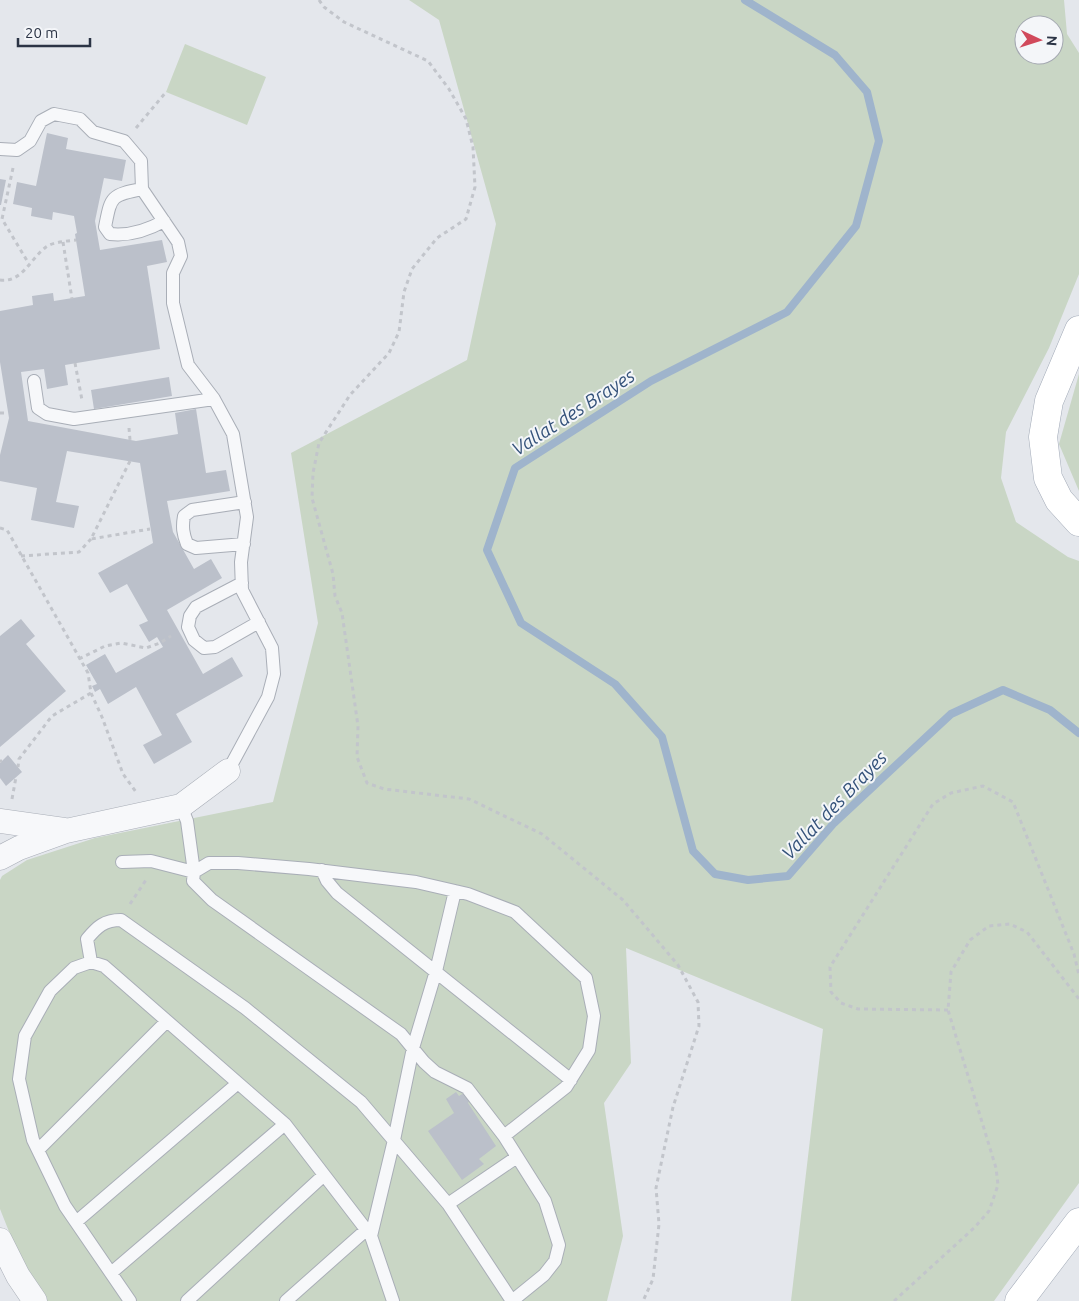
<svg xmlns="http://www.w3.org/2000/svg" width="1079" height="1301" font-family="Ubuntu,sans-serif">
<rect width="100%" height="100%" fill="#e4e7ec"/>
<!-- green -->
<path fill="#c9d6c5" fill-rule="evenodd" d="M409,0H1064L1067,34L1079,53V274L1049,348L1006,432L1001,478L1016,522L1068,557L1079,561V1183L994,1301H791L823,1029L626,948L631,1063L604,1103L623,1236L607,1301H47L24,1269L0,1209V880L2,876L27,860L95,838L273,802L318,623L291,453L467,360L496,224L439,20ZM1024,25H1054V55H1024Z
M185,44L266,77L247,125L166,92Z
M1079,374V491L1059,444Z"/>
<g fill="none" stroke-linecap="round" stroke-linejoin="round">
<!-- stream -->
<path stroke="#9fb4cc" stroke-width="8" d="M745,0L835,55L867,92L879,141L856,226L787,312L651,381L515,468L487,550L521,623L615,684L662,737L693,851L715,874L748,880L788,876L834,823L951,714L1003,690L1050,710L1079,733"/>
</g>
<!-- building -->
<path fill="#bbc0ca" d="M47,133L68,138L66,149L126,160L122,181L104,178L95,221L100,250L162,240L167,262L147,266L160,349L65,365L68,385L47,389L44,369L21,372L28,421L136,441L178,434L175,413L196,409L206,473L226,470L230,491L167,501L173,532L194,569L211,559L222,578L167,610L203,674L232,657L243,676L176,714L192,742L154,764L143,745L162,735L136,687L108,704L100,689L95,692L92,686L97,684L86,665L105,654L116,673L163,647L157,637L149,642L139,625L148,621L127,584L110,593L98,573L153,543L140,463L67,451L56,502L79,506L74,528L31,520L37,488L0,481V455L9,418L0,362V311L33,305L32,296L53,293L54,301L85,296L75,234L77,233L74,216L53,212L52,220L31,216L32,208L13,204L17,182L36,186Z
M0,179L6,180L1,205H0Z
M169,377L172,396L94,409L91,390Z
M21,619L35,636L26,644L66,691L0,747V636Z
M8,755L22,772L6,786L0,778V763Z
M456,1092L459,1096L464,1093L469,1101L468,1103L496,1146L479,1159L484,1164L462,1180L428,1131L454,1113L446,1099Z"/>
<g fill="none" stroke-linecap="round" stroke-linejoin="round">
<defs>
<path id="service" d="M0,149L17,150L30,141L41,121L54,114L80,119L93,132L124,141L141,161L142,189L178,242L181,256L173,273V303L188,365L214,399L233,434L247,517L241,562L242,590L272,648L274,674L268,697L228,771
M142,189C110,195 111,197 105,227L110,234C128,236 148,230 164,221
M34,381L38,408L47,414L74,419L214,399
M244,544L196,548L187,544C183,534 182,527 184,516L192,510L245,502
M242,583L196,607L190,616L188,627L194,640L204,648L215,647L259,622
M122,862L151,861L194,872L187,821L181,806
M322,870L327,881L337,893L571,1080
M91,962L87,939C97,927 104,920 121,920L245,1008L361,1102L448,1204L517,1157
M504,1136L566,1087L589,1050L594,1016L586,978L515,912L468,894L416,882L309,869L238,863H209L194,872L193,881L212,900L401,1034L424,1062L435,1072L467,1088L504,1136L545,1201L559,1245L555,1261L544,1275L512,1301
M38,1150L167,1021
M448,1204L512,1301
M76,1222L238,1083
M371,1236L394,1140L413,1048L436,971L455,891
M111,1273L285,1124
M130,1301L65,1206L33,1140L19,1079L25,1036L50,991L74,968L91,962L104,966L285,1124L371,1236L393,1301
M187,1301L324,1175
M286,1301L366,1230"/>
<path id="minor" d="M0,821L64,830
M0,858L19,848L66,831L181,806L228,771
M0,1240L18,1276L35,1301"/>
<path id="primary" d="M1079,330L1049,401L1043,437L1048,478L1059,500L1079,522
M1019,1301L1079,1222"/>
</defs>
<!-- service casing -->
<use href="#service" stroke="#a9aeb7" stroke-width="14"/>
<!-- minor casing -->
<use href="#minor" stroke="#a9aeb7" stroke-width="25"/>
<!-- primary casing -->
<use href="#primary" stroke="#a3abb8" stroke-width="29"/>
<!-- path -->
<path stroke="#c2c5cb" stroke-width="3" stroke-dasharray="4 4" stroke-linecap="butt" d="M319,0L324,7L344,22L428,61L449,89L466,119L473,147L475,187L466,219L437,238L412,269L404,292L399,332L389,353L350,395L319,443L313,473L312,498L333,574L335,596L342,613L358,726L357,757L367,783L384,789L469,799L542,834L623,900L678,965L698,1002L699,1026L673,1107L656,1188L659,1224L653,1279L643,1301
M136,128L166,92
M13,168L2,219L29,264
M63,242L72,299
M0,280C22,283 30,259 46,247C53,242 67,241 76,240
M75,363L82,400
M0,413H8
M129,428L130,440
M130,461L91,539L150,529
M0,528L7,530L88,673L91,693L52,716L19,759L18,767
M21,556L79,552L91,539
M79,659L105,646L121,643L146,648L160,643L171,636
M91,693L102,717L123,774L136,792
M0,761H2
M12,799L16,777
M130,904L146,880
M948,1010L858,1009L841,1003L831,992L830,967L933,804L951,793L983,786L1013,802L1074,954L1079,975
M894,1301L974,1228L989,1211L998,1185L996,1168L948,1010L951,972L970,940L989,926L1010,924L1027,932L1079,999"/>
<!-- service -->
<use href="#service" stroke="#f7f8fa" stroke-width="12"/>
<!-- minor -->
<use href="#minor" stroke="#f7f8fa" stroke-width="24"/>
<!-- primary -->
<use href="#primary" stroke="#fff" stroke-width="28"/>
</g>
<g text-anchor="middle" stroke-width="4" stroke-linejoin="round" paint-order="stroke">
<!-- water labels -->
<g font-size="19" font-style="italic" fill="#34527a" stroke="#f4f6f9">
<text transform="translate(573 412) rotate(-33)" y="7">Vallat des Brayes</text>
<text transform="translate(834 805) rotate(-46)" y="7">Vallat des Brayes</text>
</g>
</g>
<!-- north arrow -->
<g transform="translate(1039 40) rotate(94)"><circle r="24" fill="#f4f6f9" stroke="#a4a8b1"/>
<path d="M0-4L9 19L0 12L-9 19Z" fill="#d1495b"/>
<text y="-8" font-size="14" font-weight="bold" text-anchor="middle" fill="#2b3445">N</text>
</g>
<!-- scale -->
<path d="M18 38v8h72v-8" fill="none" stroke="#2b3445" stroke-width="2.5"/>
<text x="25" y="38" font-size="15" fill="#2b3445" stroke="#f4f6f9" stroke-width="4" paint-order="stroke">20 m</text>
</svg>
